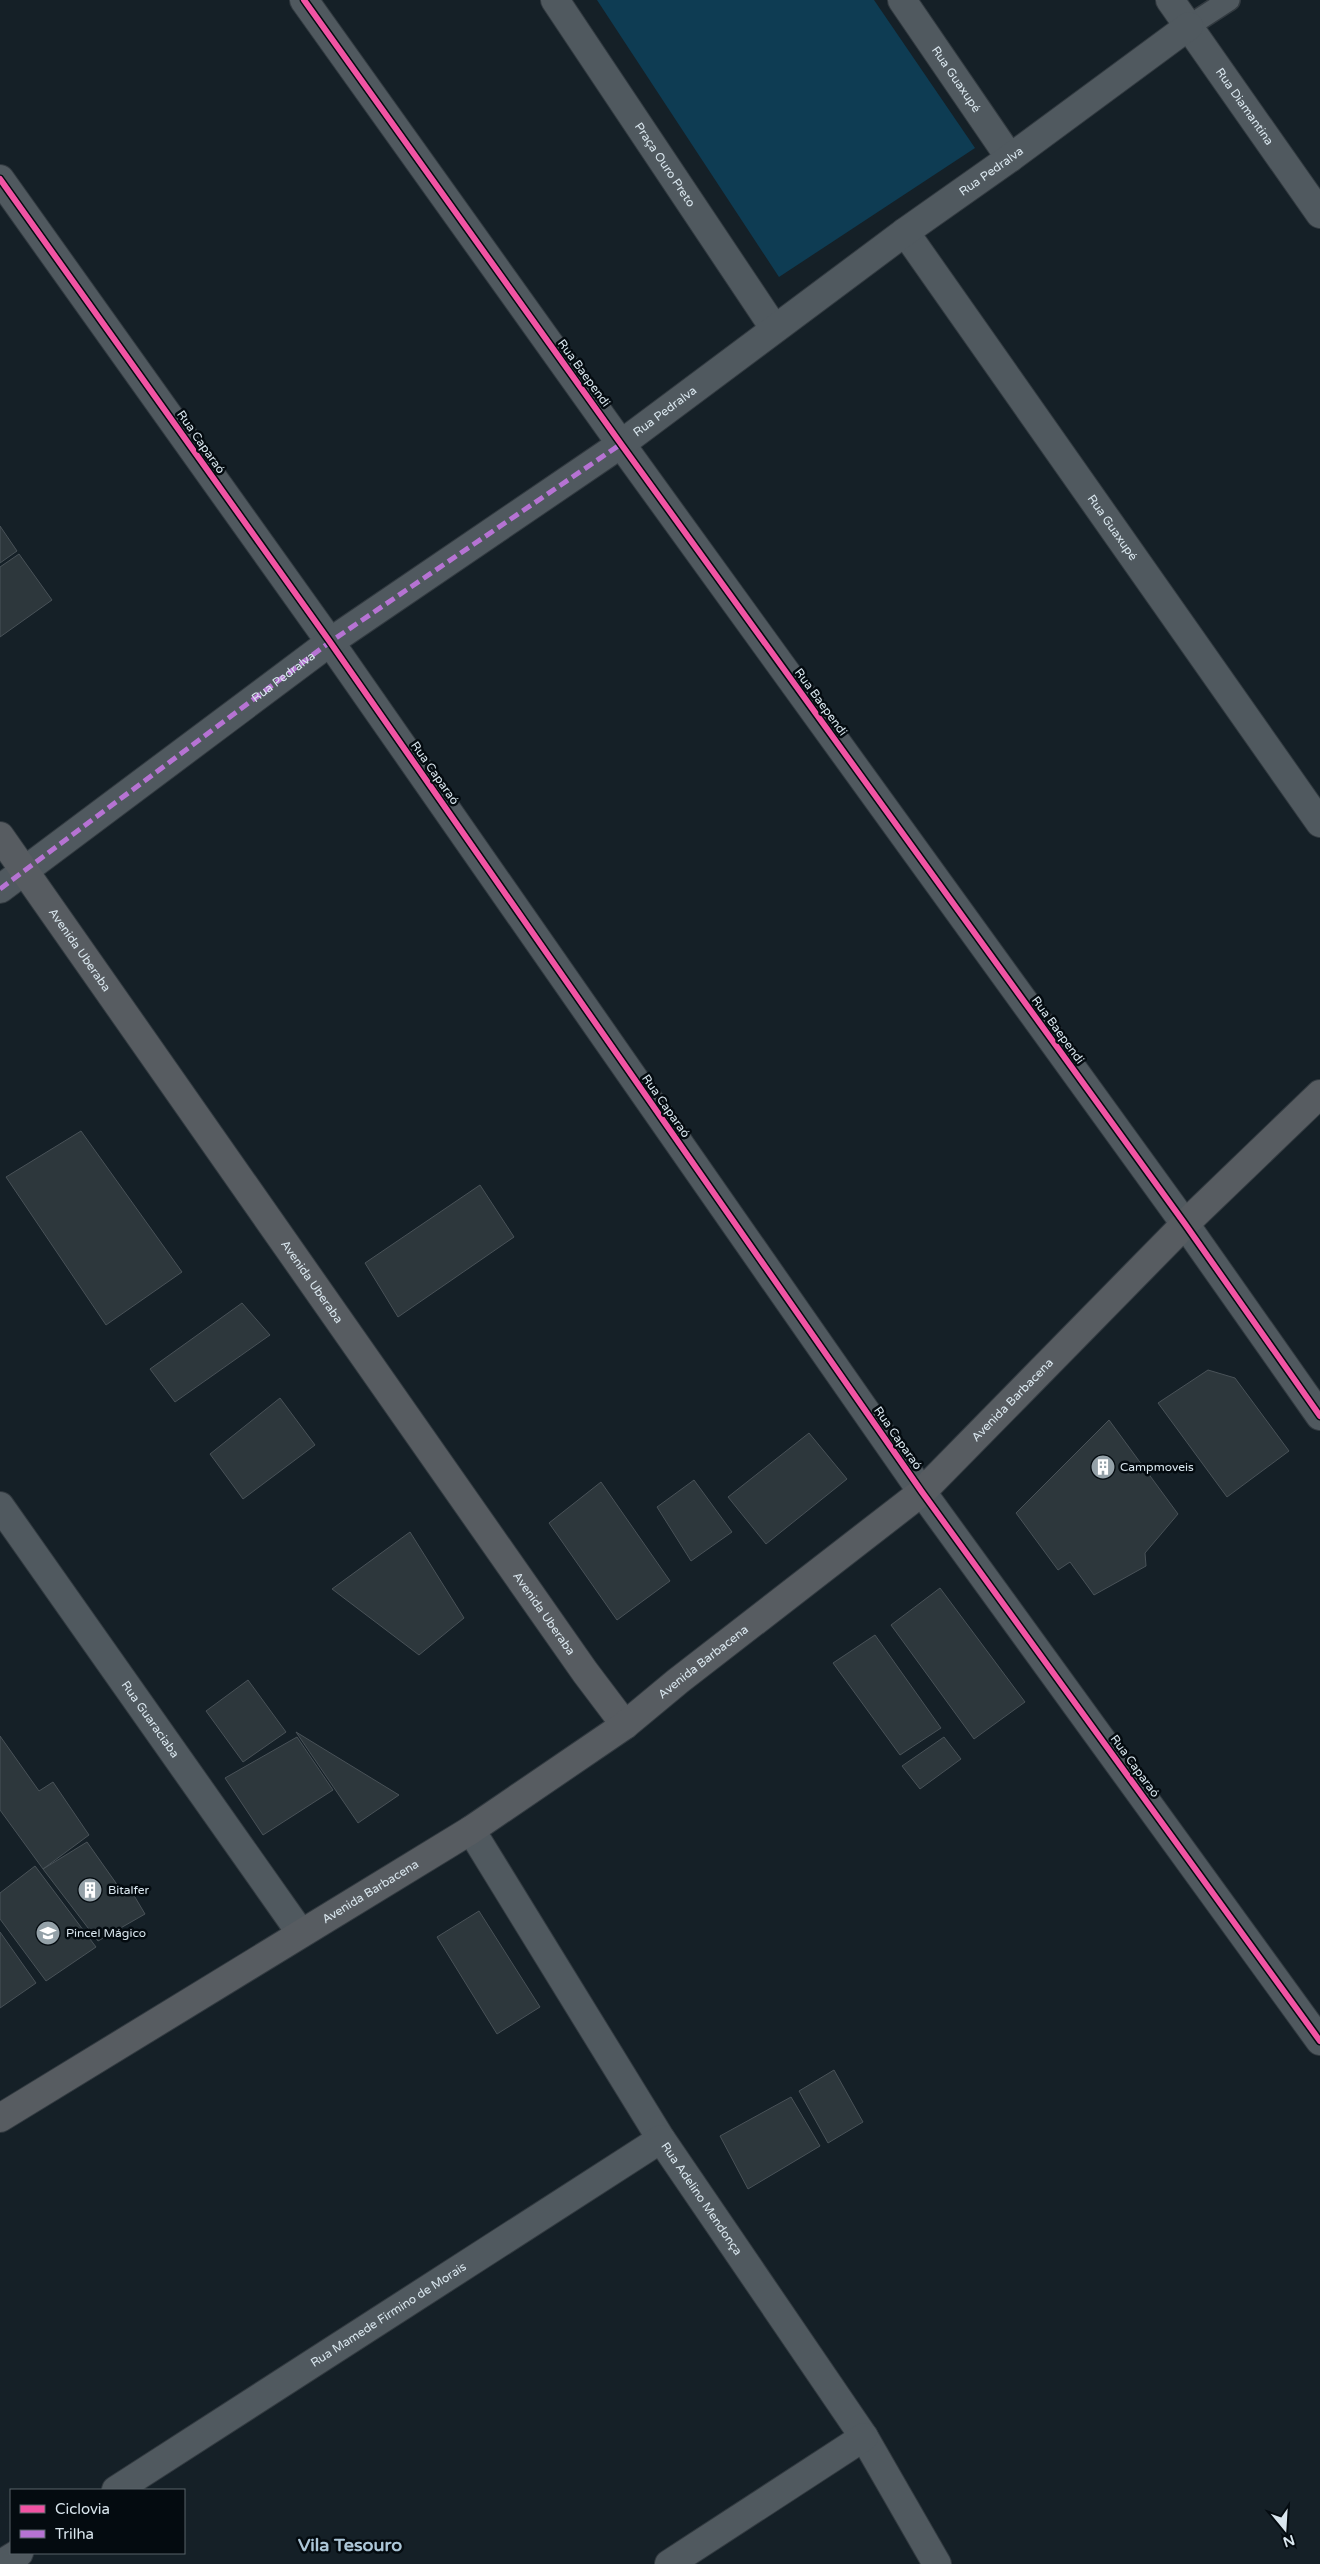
<svg xmlns="http://www.w3.org/2000/svg" width="1320" height="2564" font-family="'Varela Round',sans-serif">
<rect width="100%" height="100%" fill="#152027"/>
<!-- green -->
<path fill="#0e3c53" d="M597,0H874L975,148L779,277Z"/>
<!-- building -->
<path fill="#2d373c" stroke="#495258" d="M0,526L17,551L0,563Z
M19,554L52,600L0,637V567Z
M81,1131L182,1272L106,1325L6,1177Z
M480,1185L514,1237L398,1317L365,1263Z
M242,1303L270,1335L175,1402L150,1369Z
M1208,1370L1235,1378L1289,1451L1227,1497L1158,1403Z
M280,1398L315,1445L243,1499L210,1454Z
M1109,1420L1178,1514L1145,1553L1146,1566L1094,1595L1070,1562L1058,1570L1016,1513Z
M809,1433L847,1479L766,1544L728,1497Z
M694,1480L732,1532L691,1561L657,1507Z
M601,1482L670,1581L617,1620L549,1523Z
M410,1532L464,1618L419,1655L332,1589Z
M940,1588L1025,1702L974,1739L891,1625Z
M875,1635L941,1728L900,1755L833,1663Z
M248,1680L286,1732L243,1762L206,1711Z
M296,1732L399,1795L358,1823Z
M0,1736L39,1791L53,1782L89,1835L43,1869L0,1810Z
M297,1737L333,1790L263,1835L225,1778Z
M944,1737L961,1759L920,1789L902,1766Z
M87,1842L123,1893L129,1887L145,1914L98,1941L43,1869Z
M35,1866L96,1947L46,1981L0,1919V1893Z
M479,1911L540,2007L497,2034L437,1937Z
M0,1932L36,1983L0,2008Z
M834,2070L863,2122L828,2143L799,2091Z
M791,2097L820,2146L748,2189L720,2136Z"/>
<g fill="none" stroke-linecap="round" stroke-linejoin="round">
<defs>
<path id="lane" d="M1189,26L1229,0"/>
<g id="street">
<path d="M304,0L621,444L1185,1224L1320,1416"/>
<path id="s1" d="M555,0L774,328"/>
<path id="s2" d="M902,0L1010,158"/>
<path id="s3" d="M1170,0L1320,214"/>
<path d="M0,179L330,642L922,1492L1320,2041"/>
<path id="s4" d="M905,232L1320,823"/>
<path id="s5" d="M0,889L330,642L621,444L905,232L1010,158L1189,26"/>
<path id="s6" d="M0,1506L300,1932"/>
<path id="s7" d="M471,1830L661,2139L864,2437L937,2564"/>
<path id="s8" d="M116,2490L661,2139"/>
<path d="M1,2564L19,2553"/>
<path d="M669,2564L864,2437"/>
</g>
<g id="secondary">
<path id="s9" d="M0,836L585,1672L625,1725"/>
<path id="s10" d="M0,2118L471,1830L625,1725L678,1681L922,1492L1185,1224L1320,1094"/>
</g>
</defs>
<!-- lane casing -->
<use href="#lane" stroke="#323a40" stroke-width="24"/>
<!-- street casing -->
<use href="#street" stroke="#323a40" stroke-width="30"/>
<!-- secondary casing -->
<use href="#secondary" stroke="#323a40" stroke-width="30"/>
<!-- lane -->
<use href="#lane" stroke="#50595f" stroke-width="21"/>
<!-- street -->
<use href="#street" stroke="#50595f" stroke-width="28"/>
<!-- secondary -->
<use href="#secondary" stroke="#575c61" stroke-width="28"/>
<!-- quiet -->
<path stroke="#b673d3" stroke-width="5" stroke-dasharray="10 5" stroke-linecap="butt" d="M0,889L330,642L621,444"/>
<defs>
<path id="cycleway" d="M304,0L621,444L1185,1224L1320,1416
M0,179L330,642L922,1492L1320,2041"/>
</defs>
<!-- cycleway casing -->
<use href="#cycleway" stroke="#040b10" stroke-width="9"/>
<!-- cycleway -->
<use href="#cycleway" stroke="#f153a3" stroke-width="6"/>
</g>
<!-- icons -->
<defs>
<symbol id="building-disc" viewBox="-11 -11 22 22"><circle r="9.5" fill="#94a1a8" stroke="#040b10"/><path d="M-4-6H4V6H1V3H-1V6H-4ZM-2.5-4.3h1.7v1.8h-1.7ZM.8-4.3h1.7v1.8H.8ZM-2.5-1h1.7V.8h-1.7ZM.8-1h1.7V.8H.8Z" fill="#fff"/></symbol>
<symbol id="school-disc" viewBox="-11 -11 22 22"><circle r="9.5" fill="#94a1a8" stroke="#040b10"/><path d="M0-5L7-2L0 1L-7-2ZM-4 1L0 2.5L4 1V4Q0 6-4 4Z" fill="#fff"/></symbol>
</defs>
<g fill-rule="evenodd">
<use href="#building-disc" x="1089" y="1453" width="28" height="28"/>
<use href="#building-disc" x="76" y="1876" width="28" height="28"/>
<use href="#school-disc" x="34" y="1919" width="28" height="28"/>
</g>
<g text-anchor="middle" stroke-width="5" stroke-linejoin="round" paint-order="stroke">
<!-- street labels -->
<g font-size="12" fill="#d9e6ee" stroke="#040b10">
<text dy="4" stroke="none"><textPath href="#s2" startOffset="96">Rua Guaxupé</textPath></text>
<text dy="4" stroke="none"><textPath href="#s3" startOffset="130">Rua Diamantina</textPath></text>
<text dy="4" stroke="none"><textPath href="#s1" startOffset="198">Praça Ouro Preto</textPath></text>
<text dy="4" stroke="none"><textPath href="#s5" startOffset="1224">Rua Pedralva</textPath></text>
<text transform="translate(584 373) rotate(54)" y="4">Rua Baependi</text>
<text dy="4" stroke="none"><textPath href="#s5" startOffset="819">Rua Pedralva</textPath></text>
<text transform="translate(201 442) rotate(55)" y="4">Rua Caparaó</text>
<text dy="4" stroke="none"><textPath href="#s4" startOffset="361">Rua Guaxupé</textPath></text>
<text dy="4" stroke="none"><textPath href="#s5" startOffset="354">Rua Pedralva</textPath></text>
<text transform="translate(821 702) rotate(54)" y="4">Rua Baependi</text>
<text transform="translate(435 773) rotate(55)" y="4">Rua Caparaó</text>
<text dy="4" stroke="none"><textPath href="#s9" startOffset="139">Avenida Uberaba</textPath></text>
<text transform="translate(1058 1030) rotate(54)" y="4">Rua Baependi</text>
<text transform="translate(666 1106) rotate(55)" y="4">Rua Caparaó</text>
<text dy="4" stroke="none"><textPath href="#s9" startOffset="544">Avenida Uberaba</textPath></text>
<text dy="4" stroke="none"><textPath href="#s10" startOffset="1245">Avenida Barbacena</textPath></text>
<text transform="translate(898 1438) rotate(55)" y="4">Rua Caparaó</text>
<text dy="4" stroke="none"><textPath href="#s9" startOffset="949">Avenida Uberaba</textPath></text>
<text dy="4" stroke="none"><textPath href="#s10" startOffset="839">Avenida Barbacena</textPath></text>
<text dy="4" stroke="none"><textPath href="#s6" startOffset="261">Rua Guaraciaba</textPath></text>
<text transform="translate(1135 1766) rotate(54)" y="4">Rua Caparaó</text>
<text dy="4" stroke="none"><textPath href="#s10" startOffset="434">Avenida Barbacena</textPath></text>
<text dy="4" stroke="none"><textPath href="#s7" startOffset="435">Rua Adelino Mendonça</textPath></text>
<text dy="4" stroke="none"><textPath href="#s8" startOffset="324">Rua Mamede Firmino de Morais</textPath></text>
</g>
<!-- poi labels -->
<g font-size="12" fill="#d9e6ee" stroke="#040b10" text-anchor="start">
<text x="1120" y="1471">Campmoveis</text>
<text x="108" y="1894">Bitalfer</text>
<text x="66" y="1937">Pincel Mágico</text>
</g>
<!-- district labels -->
<g font-size="18" font-weight="bold" fill="#acc6d7" stroke="#040b10">
<text x="350" y="2551">Vila Tesouro</text>
</g>
</g>
<!-- legend -->
<rect x="10" y="2489" width="175" height="65" fill="#040b10" stroke="#596369"/>
<rect x="20" y="2505" width="25" height="8" fill="#f153a3" stroke="#596369"/>
<text x="55" y="2514" font-size="15" fill="#d9e6ee">Ciclovia</text>
<rect x="20" y="2530" width="25" height="8" fill="#b673d3" stroke="#596369"/>
<text x="55" y="2539" font-size="15" fill="#d9e6ee">Trilha</text>
<!-- north arrow -->
<g transform="translate(1285 2529) rotate(162)" stroke="#040b10" stroke-width="4" paint-order="stroke">
<path d="M0-4L9 19L0 12L-9 19Z" fill="#d9e6ee"/>
<text y="-8" font-size="14" font-weight="bold" text-anchor="middle" fill="#d9e6ee">N</text>
</g>
</svg>
